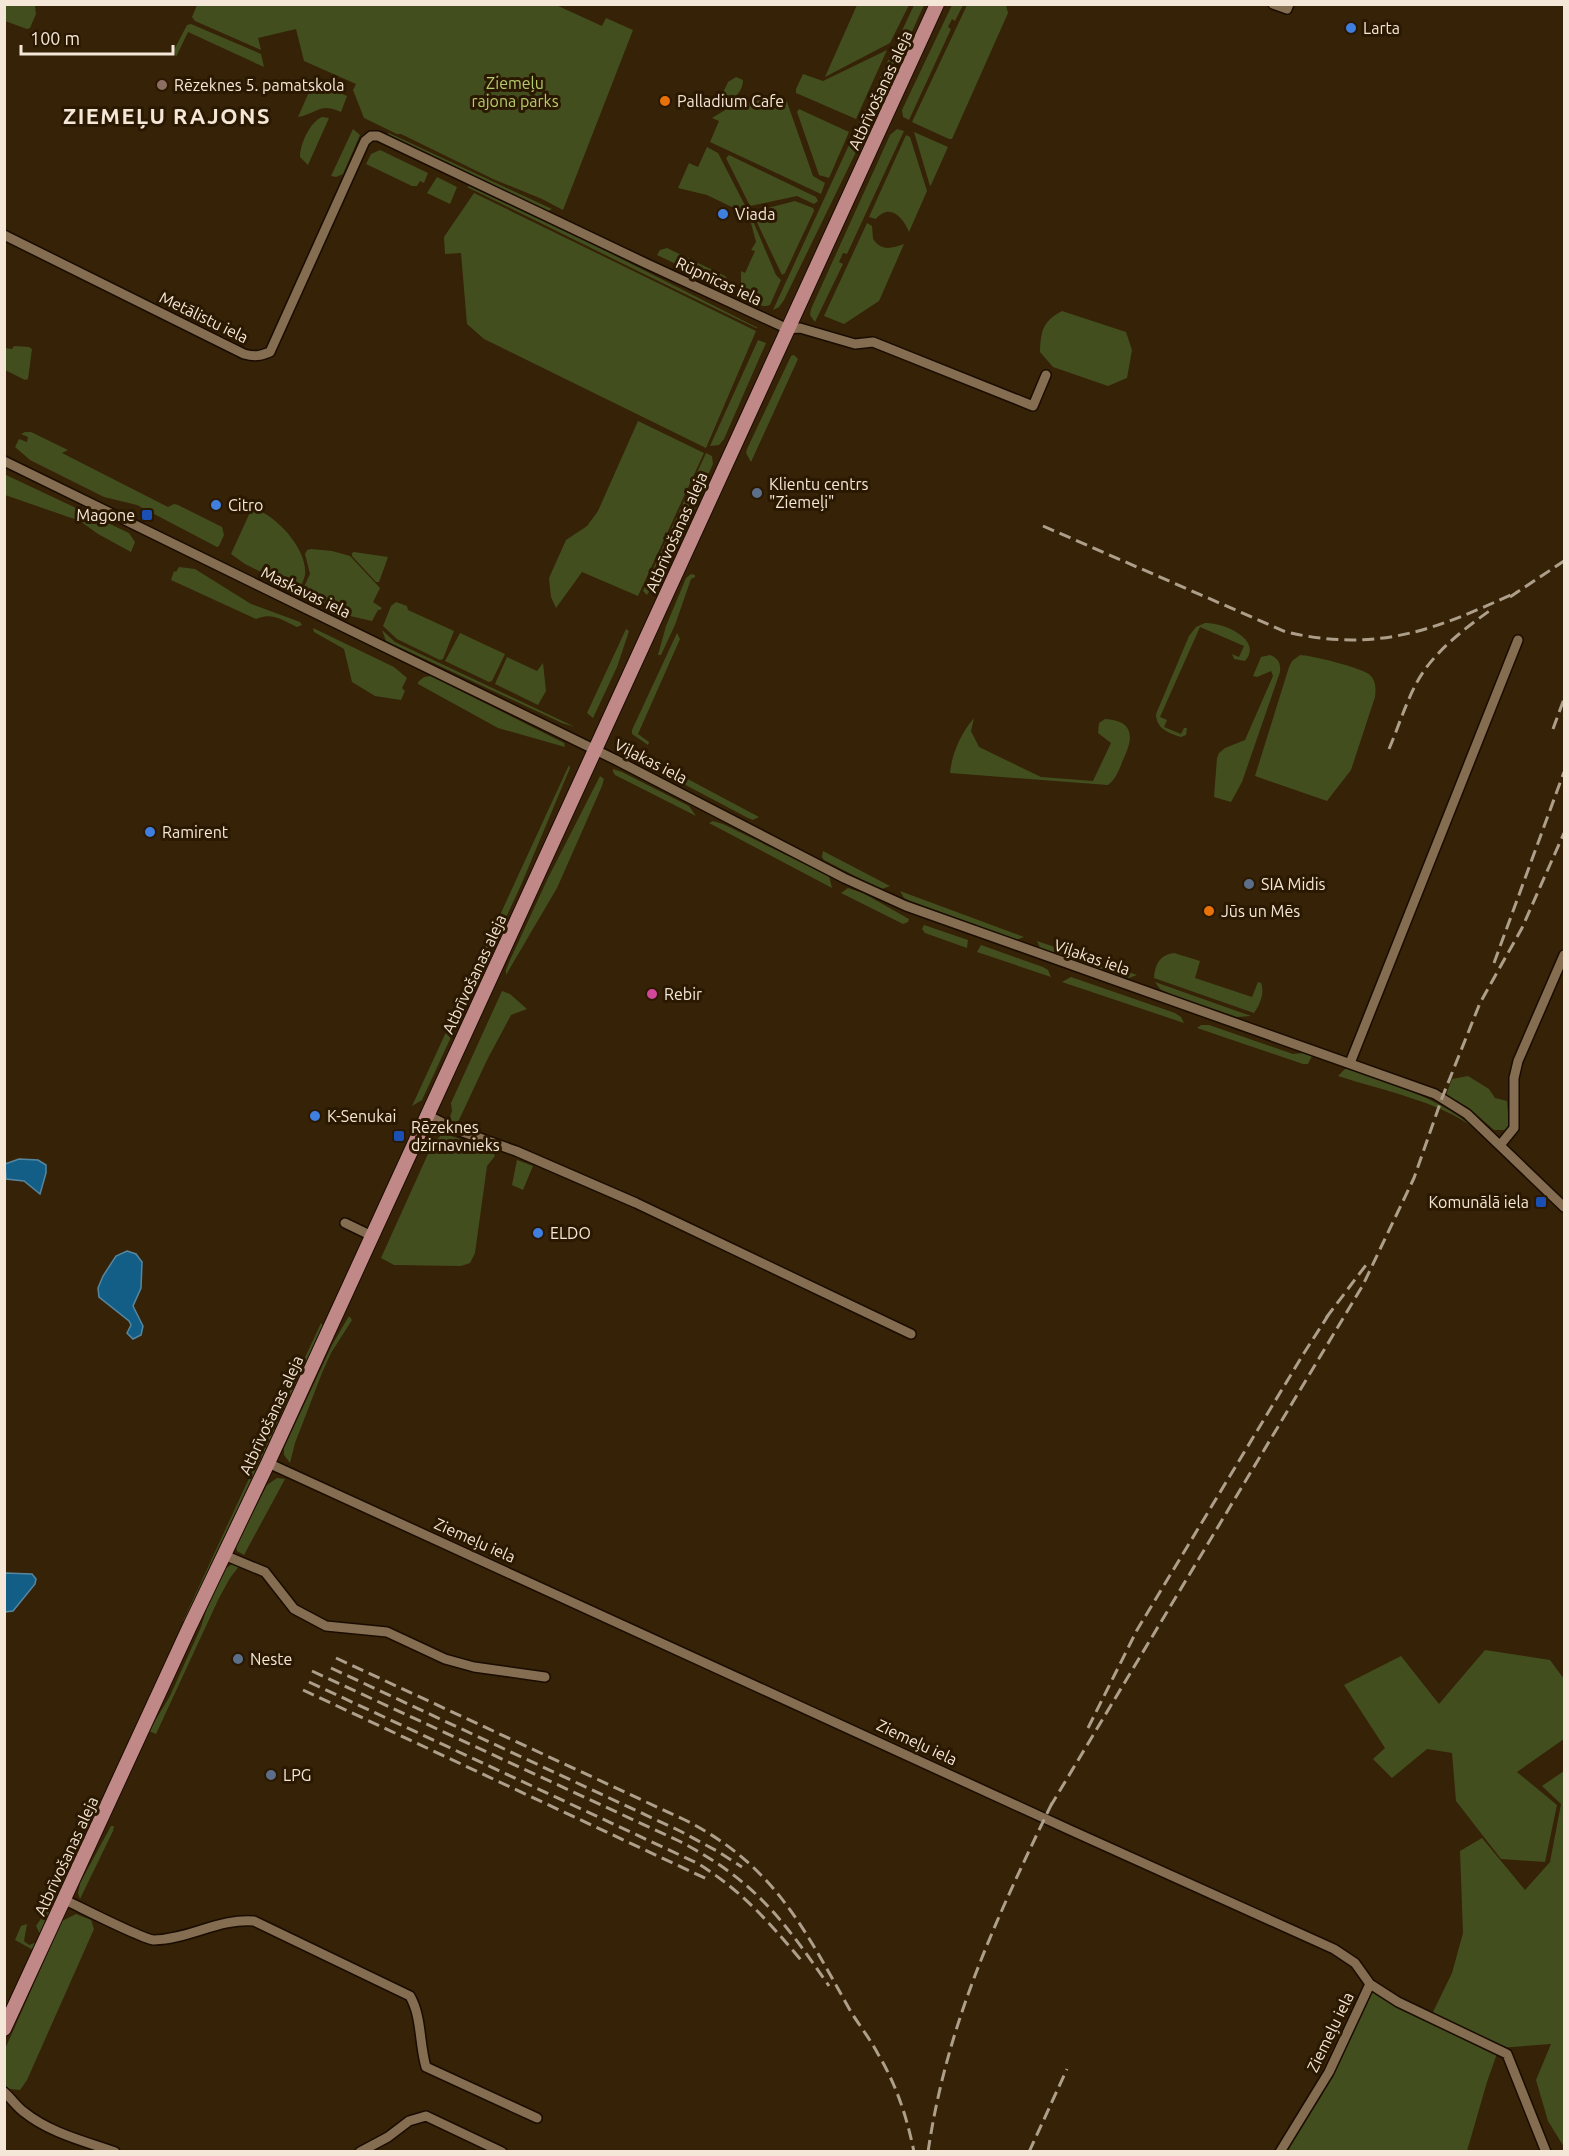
<svg xmlns="http://www.w3.org/2000/svg" width="1569" height="2156" font-family="Ubuntu,sans-serif">
<rect width="100%" height="100%" fill="#352207"/>
<!-- green -->
<path fill="#434e1f" d="M4,5H32L35,6L36,14L30,28L27,29L5,21Z
M197,5H556L602,26L606,18L633,30L563,210L542,199L493,179L401,134H397L364,118L353,90L356,84L304,61L296,29L258,38L261,50L195,21L192,17Z
M857,5H909L890,43L825,77Z
M914,5H924L885,91L870,120L859,123Z
M952,5H963L955,21L952,19L948,27L951,29L909,120L903,117L902,110Z
M967,5H1006L1008,13L952,139H949L912,122Z
M191,24L261,54L264,67L188,32L176,57L174,50L187,25Z
M887,50L856,119L796,93V89L803,74L823,81Z
M736,77L743,80C743,95 727,104 715,110L728,82Z
M313,83H317L347,96L341,112C320,102 318,113 298,117Z
M778,97L787,102L813,176L825,183L821,194L710,142L719,121L712,118L730,107C737,110 742,110 745,103Z
M799,109L849,132L829,178L819,175L818,172L797,112Z
M322,117L329,118L308,165L300,157C300,144 310,122 322,117Z
M353,129L360,135L343,174L336,177L331,176Z
M897,129L904,131L847,254L843,253L839,262L843,264L815,322L810,315L811,309L890,135Z
M914,132L948,147L931,185L930,186Z
M389,133L552,209L548,211L387,134Z
M854,134L859,140L857,150L784,300L779,307L773,310Z
M906,135L910,137L927,191L909,232C904,219 890,202 876,219L869,217Z
M707,147L718,153L753,221L776,275L781,280L770,305C761,309 747,300 741,294V271L745,273L755,251L751,250L756,242L751,223L744,220L746,214L707,195L678,188L689,163L698,167Z
M380,150L428,173L424,183L420,181L417,186H412L366,164L371,154Z
M729,155L816,197L818,201L814,204L797,196L750,206L726,158Z
M437,177L457,187L450,204L427,193Z
M469,186L586,241L758,328H756C659,282 563,234 467,187Z
M474,193L756,331L706,448L484,339L467,324L461,253L445,254L444,237Z
M795,201L813,208L814,211L785,273L782,275L752,212Z
M867,223L872,226L873,239C882,252 892,248 904,244L879,301L844,324L824,316Z
M667,248L725,276L730,282L729,289L657,255L660,250Z
M1062,311L1126,332L1132,350L1127,378L1108,386L1053,367L1040,352C1041,331 1042,322 1062,311Z
M758,340L766,343L724,439L719,445L710,446Z
M14,346L29,347L32,349L28,379L25,380L5,370V348L12,349Z
M794,355L798,359L751,462L746,453L747,449L791,356Z
M638,421L704,453L638,596L582,572L556,608L551,597L549,578L566,540L587,526L598,511Z
M25,432H31L68,450L62,453L168,507L174,504L178,505L222,527L224,535L219,546L217,547L137,505L104,497L30,460L15,447L19,439L27,442L28,437L21,434Z
M706,453L712,456L713,464L672,554L647,595L643,591Z
M4,474L129,533L135,542L131,552L98,534L80,521L5,495Z
M252,508C275,514 308,549 305,575C304,579 302,584 300,588L296,589L245,564L231,554Z
M311,549L332,551L350,556L380,588L373,602L382,608L380,610H378L372,621L350,616L305,594L303,589L310,574L305,554L307,550Z
M354,552L388,557L379,582H376L352,556V553Z
M179,567L195,569L251,604L300,622L302,625L297,627C282,620 272,612 256,619L171,580L174,571L176,572Z
M691,574L695,575V577L691,579L675,625L661,655H658L666,626L686,578Z
M396,602L407,606L408,610L454,631L443,659L440,660L397,639L383,626L391,606Z
M1205,623C1222,622 1264,639 1245,661L1234,659L1232,654L1239,657L1244,646L1200,627L1160,717L1167,720L1164,727L1181,734L1184,728H1187L1186,735L1181,737C1168,733 1156,728 1156,714L1189,636L1196,627Z
M313,628L394,667L407,678L402,688L405,691L401,700L375,696L352,682L344,649L314,632Z
M626,629L629,631L617,667L593,718L587,713Z
M382,630L395,642L575,727L562,723L386,641Z
M460,633L505,654L492,681L489,682L445,661Z
M677,633L680,639L638,734L649,742L648,745L632,734V730Z
M1270,655C1278,658 1281,663 1280,672L1242,782L1231,802L1214,797L1217,758L1219,753L1225,748L1245,740L1273,676L1271,671L1257,677L1253,676L1261,657Z
M1300,655C1310,655 1363,668 1370,675C1376,681 1376,689 1375,697L1351,770L1327,801L1255,776L1289,667L1292,661Z
M507,657L537,671L543,663L546,691L538,705L495,684Z
M431,676L564,743L565,747L498,728L418,684V682L424,677Z
M974,718L971,731L979,747L1041,777L1093,781L1111,743L1098,733L1099,723L1105,719C1136,721 1133,739 1123,760C1119,770 1116,779 1108,785L950,773C952,753 961,733 974,718Z
M569,765L570,768L521,885L422,1100L412,1106Z
M613,769L622,772L689,806L696,816L615,775L613,772Z
M675,773L684,777L759,817L753,820L748,818L678,781L676,780Z
M600,776L604,779L602,786L557,888L506,975V970L510,960L548,878Z
M713,821L723,824L829,876L832,888L709,823Z
M823,851L890,886L882,889L878,888L824,860L822,857Z
M848,888L863,893L909,919L908,922L903,924L841,893Z
M900,891L1024,937L1016,940L908,900L904,898Z
M924,925L968,940L967,948L925,933L922,929Z
M1037,941L1137,975L1129,978L1119,976L1040,948Z
M981,945L1043,967L1048,970L1051,977L977,952Z
M1174,953L1200,961L1195,978L1252,997L1258,982L1261,983C1265,992 1260,1005 1254,1013L1154,978C1155,964 1160,955 1174,953Z
M1071,977L1175,1013L1181,1017L1184,1023L1062,982Z
M1155,982L1251,1016L1237,1017L1172,995L1160,989Z
M502,991L510,994L527,1009L511,1015L487,1060L459,1120L455,1123L449,1120L452,1111L451,1103Z
M1201,1025H1209L1293,1054L1304,1053L1312,1056L1308,1064H1303L1197,1028Z
M1345,1069C1356,1069 1369,1076 1380,1080C1414,1092 1446,1104 1474,1128C1438,1101 1381,1090 1338,1076Z
M1468,1076L1489,1089L1495,1098L1507,1101L1509,1125L1505,1130H1494L1469,1108L1446,1095L1452,1079Z
M443,1133L492,1151L495,1156L487,1166L475,1253L470,1263L461,1266L394,1265L381,1258L432,1145Z
M517,1160L533,1166L523,1190L512,1185Z
M349,1316L352,1320L331,1353L322,1373L295,1443L290,1463L284,1455V1448L332,1345Z
M321,1323L323,1326L237,1514L185,1621H183Z
M277,1478L285,1479L244,1555L237,1551L236,1546L267,1485Z
M232,1564L240,1565L230,1578L219,1598L156,1734L149,1731L170,1696L201,1627L210,1598L225,1569Z
M1485,1650L1550,1660L1564,1679V1739L1517,1772L1557,1805L1545,1862L1501,1859L1456,1801L1452,1753L1427,1749L1392,1778L1373,1759L1385,1748L1344,1685L1401,1656L1439,1704Z
M1564,1771V2147L1548,2121L1536,2080L1551,2044L1499,2048L1487,2082L1467,2151L1285,2152L1323,2092L1371,1991L1469,2040L1432,2014L1452,1973L1463,1933L1460,1851L1482,1838L1525,1890L1550,1862L1561,1804L1542,1786Z
M111,1826H114L113,1831L80,1899L78,1893L80,1883Z
M64,1878L65,1880L35,1951L15,1940L21,1926L27,1924L24,1941L29,1945L37,1942L40,1934L36,1926L51,1904Z
M76,1914L91,1920L94,1929L27,2080L20,2090L10,2089L5,2086V2049L62,1921Z"/>
<!-- water -->
<path fill="#125e87" stroke="#56879f" stroke-width="1.5" d="M19,1159L38,1160L46,1165V1173L40,1194L24,1181L6,1179L5,1164Z
M127,1251L136,1254L142,1262L141,1288L133,1306L143,1326L141,1335L133,1339L127,1333L131,1325L129,1321L99,1297L98,1288L103,1276L116,1256Z
M5,1573L32,1574L36,1579L35,1584L13,1611L5,1612Z"/>
<g fill="none" stroke-linecap="round" stroke-linejoin="round">
<defs>
<path id="minor" d="M1273,4L1287,9L1289,4
M4,235L244,354C255,357 260,356 270,352L365,141L371,136H378L645,263L788,329L800,328L855,344L873,342L1033,406L1046,375
M4,461L616,760L844,878L906,906L1435,1094L1467,1114L1564,1207
M1350,1063L1518,640
M427,1115L457,1130L516,1151L636,1203L911,1334
M1501,1144L1514,1128V1078L1518,1061L1564,955
M345,1223L372,1236
M268,1463L1070,1830L1334,1949L1355,1963L1370,1984L1329,2072L1280,2152
M224,1555L265,1572L294,1609L326,1626L387,1632L445,1659L474,1667L545,1677
M65,1900C80,1907 144,1940 154,1940C189,1939 220,1918 254,1921L410,1996C422,2017 419,2043 426,2067L537,2118
M1370,1984L1398,2002L1507,2054L1546,2152
M4,2092C11,2098 17,2107 24,2112C50,2133 84,2141 115,2152
M360,2152L388,2137L409,2121L426,2116L502,2152"/>
<path id="primary" d="M4,2029L189,1628L268,1463L937,4"/>
</defs>
<!-- minor casing -->
<use href="#minor" stroke="#1a0c00" stroke-width="12"/>
<!-- primary casing -->
<use href="#primary" stroke="#1a0c00" stroke-width="16"/>
<!-- minor -->
<use href="#minor" stroke="#846d51" stroke-width="9"/>
<!-- primary -->
<use href="#primary" stroke="#c08988" stroke-width="14"/>
<!-- rail -->
<path stroke="#ae9f8b" stroke-width="3" stroke-dasharray="12 6" stroke-linecap="butt" d="M1043,526L1286,632C1378,653 1435,630 1517,592
M1510,597L1564,561
M1553,729L1564,699
M1389,749C1398,728 1405,705 1416,684C1432,653 1464,629 1492,609
M1494,963L1564,772
M1326,1318L1366,1265
M336,1658L685,1820C774,1865 804,1928 851,2012C860,2026 870,2039 878,2054C896,2084 907,2117 914,2152
M331,1668L680,1831L717,1851L742,1867
M312,1671L679,1841C754,1880 782,1918 829,1986
M309,1682L697,1863C741,1890 768,1921 801,1960
M303,1690L709,1880
M1088,1728L1137,1630L1304,1353L1331,1311
M1050,1807L1363,1285L1414,1178L1442,1098L1480,1003L1522,928L1564,833
M928,2152C947,2022 997,1917 1053,1801
M1029,2152L1067,2069"/>
</g>
<!-- markers -->
<g fill="#3f7fe0" stroke="#2b1800" stroke-width="2">
<circle cx="1351" cy="28" r="6"/>
<circle cx="723" cy="214" r="6"/>
<circle cx="216" cy="505" r="6"/>
<circle cx="150" cy="832" r="6"/>
<circle cx="315" cy="1116" r="6"/>
<circle cx="538" cy="1233" r="6"/>
</g>
<circle fill="#8d6e63" stroke="#2b1800" stroke-width="2" cx="162" cy="85" r="6"/>
<g fill="#e8710a" stroke="#2b1800" stroke-width="2">
<circle cx="665" cy="101" r="6"/>
<circle cx="1209" cy="911" r="6"/>
</g>
<g fill="#5c6f8a" stroke="#2b1800" stroke-width="2">
<circle cx="757" cy="493" r="6"/>
<circle cx="1249" cy="884" r="6"/>
<circle cx="238" cy="1659" r="6"/>
<circle cx="271" cy="1775" r="6"/>
</g>
<g fill="#1a4fb4" stroke="#2b1800" stroke-width="2">
<rect x="141" y="509" width="12" height="12" rx="3"/>
<rect x="393" y="1130" width="12" height="12" rx="3"/>
<rect x="1535" y="1196" width="12" height="12" rx="3"/>
</g>
<circle fill="#d1479c" stroke="#2b1800" stroke-width="2" cx="652" cy="994" r="6"/>
<g text-anchor="middle" stroke-width="6" stroke-linejoin="round" paint-order="stroke">
<!-- poi labels -->
<g font-size="16" fill="#f4e7d8" stroke="#2b1800" text-anchor="start">
<text x="1363" y="34">Larta</text>
<text x="174" y="91">Rēzeknes 5. pamatskola</text>
<text x="677" y="107">Palladium Cafe</text>
<text x="735" y="220">Viada</text>
<text x="769" y="490">Klientu centrs<tspan x="769" dy="18">"Ziemeļi"</tspan></text>
<text x="228" y="511">Citro</text>
<text x="135" y="521" text-anchor="end">Magone</text>
<text x="162" y="838">Ramirent</text>
<text x="1261" y="890">SIA Midis</text>
<text x="1221" y="917">Jūs un Mēs</text>
<text x="664" y="1000">Rebir</text>
<text x="327" y="1122">K-Senukai</text>
<text x="411" y="1133">Rēzeknes<tspan x="411" dy="18">dzirnavnieks</tspan></text>
<text x="1529" y="1208" text-anchor="end">Komunālā iela</text>
<text x="550" y="1239">ELDO</text>
<text x="250" y="1665">Neste</text>
<text x="283" y="1781">LPG</text>
</g>
<!-- park labels -->
<g font-size="16" fill="#b4cc6b" stroke="#2b1800">
<text x="515" y="89">Ziemeļu<tspan x="515" dy="18">rajona parks</tspan></text>
</g>
<!-- street labels -->
<g font-size="16" fill="#f4e7d8" stroke="#2b1800">
<text transform="translate(880 90) rotate(-65)" y="6">Atbrīvošanas aleja</text>
<text transform="translate(719 281) rotate(25)" y="6">Rūpnīcas iela</text>
<text transform="translate(204 317) rotate(26)" y="6">Metālistu iela</text>
<text transform="translate(676 532) rotate(-66)" y="6">Atbrīvošanas aleja</text>
<text transform="translate(306 592) rotate(26)" y="6">Maskavas iela</text>
<text transform="translate(651 761) rotate(27)" y="6">Viļakas iela</text>
<text transform="translate(1092 957) rotate(19)" y="6">Viļakas iela</text>
<text transform="translate(474 974) rotate(-65)" y="6">Atbrīvošanas aleja</text>
<text transform="translate(271 1415) rotate(-65)" y="6">Atbrīvošanas aleja</text>
<text transform="translate(475 1540) rotate(24)" y="6">Ziemeļu iela</text>
<text transform="translate(917 1742) rotate(25)" y="6">Ziemeļu iela</text>
<text transform="translate(66 1856) rotate(-65)" y="6">Atbrīvošanas aleja</text>
<text transform="translate(1330 2032) rotate(-64)" y="6">Ziemeļu iela</text>
</g>
<!-- district labels -->
<g font-size="22" font-weight="bold" letter-spacing="1.5" fill="#f4e7d8" stroke="#2b1800">
<text x="167" y="124">ZIEMEĻU RAJONS</text>
</g>
</g>
<!-- border -->
<rect width="1569" height="2156" fill="none" stroke="#f4e7d8" stroke-width="12"/>
<!-- scale -->
<path d="M21 45v9h152v-9" fill="none" stroke="#f4e7d8" stroke-width="3"/>
<text x="30" y="45" font-size="18" fill="#f4e7d8" stroke="#2b1800" stroke-width="4.5" paint-order="stroke">100 m</text>
</svg>
